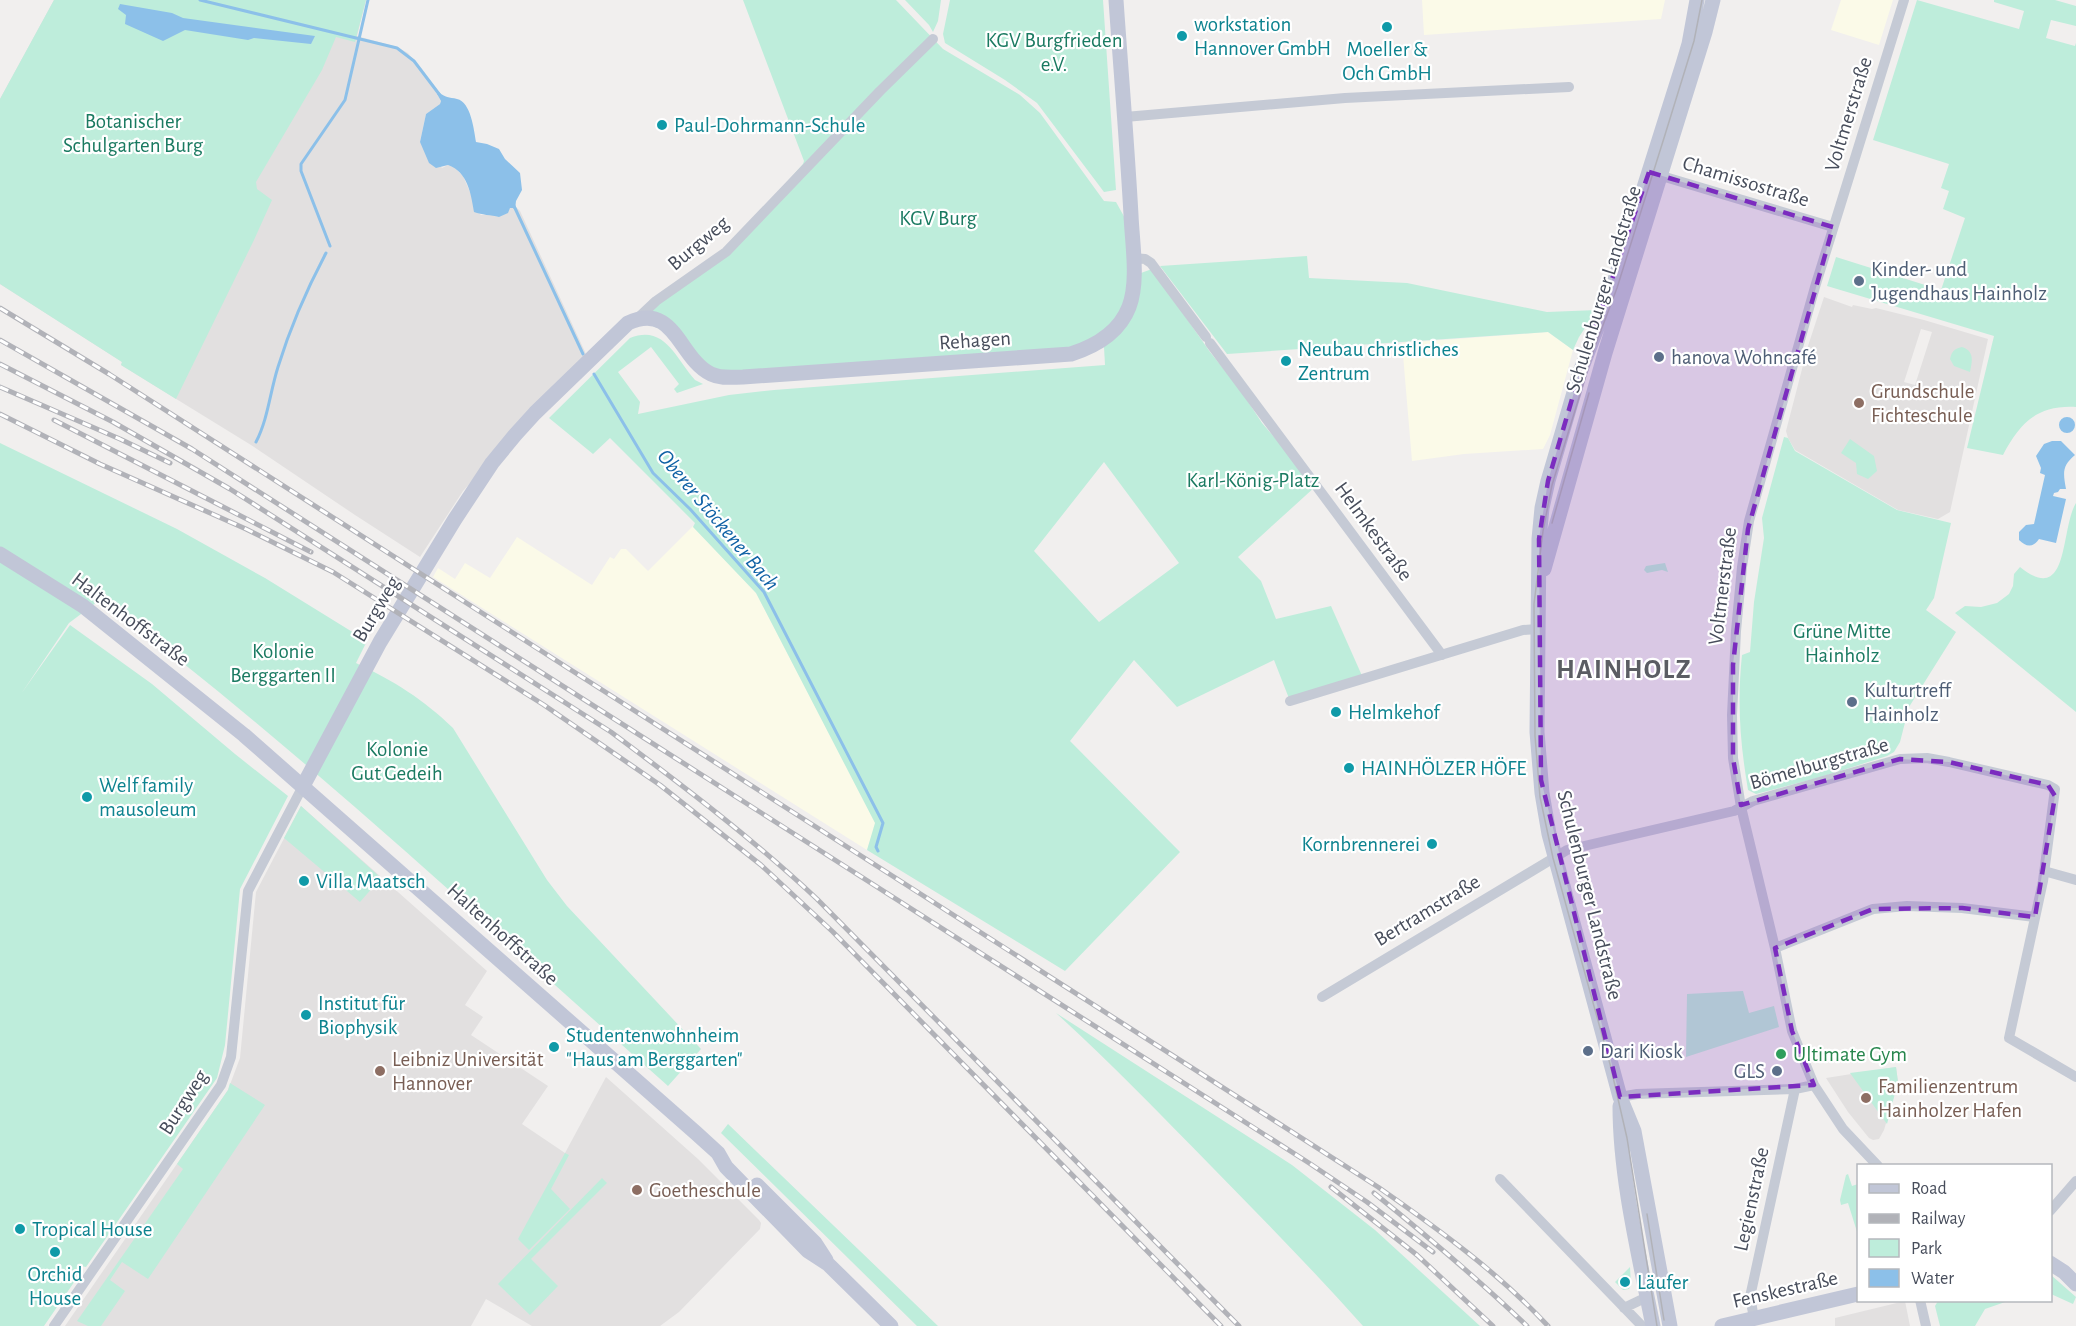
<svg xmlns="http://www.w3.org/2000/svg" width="2076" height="1326" font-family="'Alegreya Sans',sans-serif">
<rect width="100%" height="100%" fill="#f1efee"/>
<!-- commercial -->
<path fill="#fbfae8" d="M1422,0H1665L1661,19L1424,35Z
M1841,0H1893L1879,45L1831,30Z
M1548,332L1573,350L1550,435L1543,449L1464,454L1412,461L1402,343Z
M693,526L756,593L876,823L867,850L433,577L438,568L455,579L465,563L490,578L517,537L592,585L610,557L614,559L621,549H626L648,571Z"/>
<!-- education -->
<path fill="#e2e0e0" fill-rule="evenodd" d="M54,0H366L357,36L397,47L408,53L439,92L437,94L441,101L440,104L426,114L420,142L442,168L448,165L454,167L463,176L473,199V208L481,215L490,214L499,217L510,208L516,207L520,211L586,354L463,491L420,557L355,515L251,445L121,365L122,362L0,284V99Z
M1824,297L1852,307L1853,305L1872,309L1876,308L1924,320L1988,339L1950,512L1938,519L1898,510L1795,450L1788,438L1786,431L1808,346ZM1921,329L1932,332L1915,385L1904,382Z
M301,806L487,971L465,1005L483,1017L471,1035L548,1086L522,1124L565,1153L606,1077L698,1159L759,1220L761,1223L760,1229L679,1312L660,1326H532L486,1299L471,1326H65L228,1090L240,1058L256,892Z
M1896,1067L1898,1082L1884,1130L1879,1139L1873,1140L1869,1138L1848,1112L1826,1078Z
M1905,1301L1910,1326H1835V1318Z"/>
<!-- green -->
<path fill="#beeddb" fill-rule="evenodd" d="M54,0H366L355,42L336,37L322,70L256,182L257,189L272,200L254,240L176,399L121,365L122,362L0,284V99Z
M743,0H896L943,49L1020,95L1040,113L1104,201L1116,202L1131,229L1133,258L1123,318L1090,348L722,377L676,335L637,320L725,252L803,164L804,161Z
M905,0H941L938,21L933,32L929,25Z
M950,0H1103L1116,190L1104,192L1037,103L1005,80L945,43L943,34Z
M1917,0L2019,29L2024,11L1994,2V0H2055L2076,6V26L2051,20L2046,38L2075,46L2076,43V407C2037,405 2020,423 2003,455L1967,448L1994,336L1827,286L1836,257L1941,290L1965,218L1943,209L1949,191L1941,188L1949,164L1873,140Z
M1307,256L1309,278L1407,283L1547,312L1597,310L1579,337L1573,350L1548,332L1227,354L1160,266Z
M1152,269L1210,352L1239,388L1262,423L1316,486L1238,557L1261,581L1276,619L1331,606L1363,678L1290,701L1274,660L1177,707L1134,660L1070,741L1180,852L1065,971L867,850L875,823L756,593L693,527L695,523L610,438L593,454L549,418L630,338C665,324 676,359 695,380L703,384L677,393L674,389L679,384L651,347L618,372L640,402L638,414L729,395L774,390L1105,365L1104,347L1141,273ZM1104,462L1179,563L1099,622L1034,551Z
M1962,347C1975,351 1972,362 1970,372L1954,366L1950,359C1952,351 1954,349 1962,347Z
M1784,437L1788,438L1795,451L1897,510L1951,523L1934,598L1926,610L1956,632L1909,707L1900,742L1894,752L1887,756L1821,777L1756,794L1748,790C1740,742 1737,703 1742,655L1750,652L1754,602L1764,538L1762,518Z
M1850,439L1874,456L1877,471L1868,479L1857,474L1856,463L1841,453Z
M0,443L177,529L265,578L367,641L356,663C394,681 423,699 453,728L547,880L567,906L701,1049L668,1086C482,921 299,749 101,599L69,623L21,694L70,625L152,684L235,754L288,796L240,889L225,1045L217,1078L86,1267L81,1266L77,1272L79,1275L44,1326H0Z
M2076,503V712L1955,613L1965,606L1981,607L1997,603L2009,594L2013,586L2014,574L2020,567C2070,607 2060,529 2076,503Z
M1665,563L1668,572L1662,570L1647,573L1644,570L1646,566Z
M301,806L381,878L360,902L284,838Z
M1743,991L1749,1013L1774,1006L1779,1027L1686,1057L1687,994Z
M1056,1013L1292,1165L1375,1230L1480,1326H1363C1314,1271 1263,1219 1212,1167C1161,1115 1110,1062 1056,1013Z
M1896,1067L1898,1082L1887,1124L1850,1073Z
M230,1083L265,1105L148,1279L122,1262L110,1280L125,1291L101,1326H88L77,1321L183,1169L177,1164L228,1090Z
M728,1124L938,1326H917L721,1133Z
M565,1153L569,1155L551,1189L570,1209L529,1250L518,1239Z
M1848,1174L1852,1186L1858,1184V1235L1848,1203L1841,1205L1840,1200L1846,1175Z
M602,1178L607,1183L531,1259L558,1286L530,1315L498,1284Z
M1630,1267L1631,1285L1629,1289L1623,1290L1615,1282Z
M2051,1275L2076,1297L2073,1304L2051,1294Z
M1938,1301V1300L2008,1301L1985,1309L1975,1326H1940L1935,1306Z"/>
<!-- water -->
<path fill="#8cc0e9" d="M120,4L172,13L183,18L315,36L311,44L254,38L248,40L185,30L163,41L125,24L126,15L118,9Z
M439,92C445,98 449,97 457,99C471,102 474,130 476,142L487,144L499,149L505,159L520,173L522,190L516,201L515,210L513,208H510L508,213L499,217C491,215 482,215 474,212C471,194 468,172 448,165L436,168L429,163L420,142L426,114L440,104L441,101L437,94Z
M2059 425a8 8 0 1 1 16 0a8 8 0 1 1-16 0Z
M2052,441H2061L2075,455C2062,466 2063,472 2066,489H2060L2058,492L2054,493L2053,496L2066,499L2056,543L2039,539C2033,548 2026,547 2019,540V532L2026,525L2034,524L2045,475L2040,473L2041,468L2036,456L2044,444Z"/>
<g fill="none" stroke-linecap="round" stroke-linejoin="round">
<!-- stream -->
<path stroke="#8cc0e9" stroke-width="3" d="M200,0L397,48L414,61L439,94
M514,206L583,354
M330,246L301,171V164L345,100L368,0
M594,374L653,473L690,509L764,592L883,823L876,847L878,851
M256,442C268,419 270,392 278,367C290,328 307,289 326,253"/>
<!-- street -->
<path stroke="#c5cad5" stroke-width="10" d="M1125,117L1345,98L1569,87
M1655,174L1833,227
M1133,258L1145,259L1151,263L1206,337
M638,318L656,301L726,252L880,91L933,39
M1210,343L1442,655
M1290,701L1523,630L1537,629
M2044,871L2076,880
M1775,948L1873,909L1907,906L1962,908L2035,917
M1322,997L1567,850L1734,811L1753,801L1900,759L1927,758L1949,762L2048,785L2055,789L2043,881L2009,1038L2076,1077
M1620,1097L1637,1094L1795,1089L1814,1085
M1878,1166L1843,1129L1814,1085L1792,1031L1775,948L1741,807L1733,758L1732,715L1736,631L1742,567L1749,521L1815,287L1904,0
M1500,1179L1642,1326
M2050,1211L2076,1181
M1920,1300L1926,1326
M1624,1308L1647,1297
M1754,1318L1750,1297L1795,1089
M54,1326L221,1085L231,1057L248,891L303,786"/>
<!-- secondary -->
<path stroke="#c1c6d7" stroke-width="15" d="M0,554L83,606L244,735L696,1133L718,1153L726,1167L808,1251L828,1264L891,1326
M1544,569L1605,353L1705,32L1713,0
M303,786L380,642L455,519L492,463L515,435L535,413L628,323C675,301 679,359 711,374C721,379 733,377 743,377L1071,354C1096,346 1119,333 1129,307C1139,281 1132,242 1131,215C1127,143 1121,72 1116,0
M1620,1106C1620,1178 1639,1255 1653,1326
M757,1185L815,1243L826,1260
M2050,1263L2064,1272L2076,1284
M1670,1326L1634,1131L1620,1097L1549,834L1542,793L1537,732L1539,539L1542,508L1548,481L1580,372L1612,289L1683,64L1689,44L1697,0
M1722,1326L1858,1294"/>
<!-- tram -->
<path stroke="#b1b2b8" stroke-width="1.5" d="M1552,523L1589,393
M1647,1214L1664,1320
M1657,1326L1627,1138L1610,1064L1553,858L1540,797L1535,736L1534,604L1543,531L1552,485L1594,349L1617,288L1664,138L1694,41L1702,0"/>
<defs>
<path id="rail" d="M0,308L109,374L1378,1187C1438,1229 1498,1272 1548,1326
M0,340L192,449L1309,1163L1367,1202L1433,1252
M0,364L113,422L230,489L611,732C682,785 752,838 817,899L1239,1326
M0,387L120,439L170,463
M0,414L100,464L246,529L333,572L544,705L660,785L761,865L833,932L1221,1326
M54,420L311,552
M1331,1187L1417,1255L1493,1326
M1374,1193C1427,1236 1478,1279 1527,1326"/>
</defs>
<!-- rail casing -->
<use href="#rail" stroke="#b1b2b8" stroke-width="5"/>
<!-- rail -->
<use href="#rail" stroke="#fff" stroke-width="3" stroke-dasharray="9" stroke-linecap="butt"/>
</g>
<!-- marked area -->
<path fill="#7b2cbf" fill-opacity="0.2" stroke="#7b2cbf" stroke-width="4.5" stroke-dasharray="12 8" stroke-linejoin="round" d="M1649,172L1833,227L1748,529L1733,665V758L1741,805L1900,759L1949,762L2048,785L2055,796L2035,917L1962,908L1873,909L1775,948L1792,1031L1814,1085L1620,1097L1541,780L1539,539L1548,481L1580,372Z"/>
<!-- markers -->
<g fill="#0f9aa8" stroke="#fff" stroke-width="2">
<circle cx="1387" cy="27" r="6"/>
<circle cx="1182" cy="36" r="6"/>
<circle cx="662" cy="125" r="6"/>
<circle cx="1286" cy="361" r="6"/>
<circle cx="1336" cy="712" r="6"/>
<circle cx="1349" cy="768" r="6"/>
<circle cx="87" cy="797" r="6"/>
<circle cx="1432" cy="844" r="6"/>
<circle cx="304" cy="881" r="6"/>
<circle cx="306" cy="1015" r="6"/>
<circle cx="554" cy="1047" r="6"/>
<circle cx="20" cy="1229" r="6"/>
<circle cx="55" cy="1252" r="6"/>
<circle cx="1625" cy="1282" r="6"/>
</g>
<g fill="#5c6f8a" stroke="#fff" stroke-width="2">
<circle cx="1859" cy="281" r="6"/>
<circle cx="1659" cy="357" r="6"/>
<circle cx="1852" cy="702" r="6"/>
<circle cx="1588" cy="1051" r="6"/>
<circle cx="1777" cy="1071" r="6"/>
</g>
<g fill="#8d6e63" stroke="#fff" stroke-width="2">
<circle cx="1859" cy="403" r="6"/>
<circle cx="380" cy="1071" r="6"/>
<circle cx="1866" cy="1098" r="6"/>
<circle cx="637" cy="1190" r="6"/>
</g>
<circle fill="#2e9e5b" stroke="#fff" stroke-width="2" cx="1781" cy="1054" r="6"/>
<g text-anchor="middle" stroke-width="4.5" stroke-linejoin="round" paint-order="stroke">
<!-- culture labels -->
<g font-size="21" fill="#0d838f" stroke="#fff" text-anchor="start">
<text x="1194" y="31">workstation<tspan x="1194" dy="24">Hannover GmbH</tspan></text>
<text x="1387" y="56" text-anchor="middle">Moeller &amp;<tspan x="1387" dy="24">Och GmbH</tspan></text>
<text x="674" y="132">Paul-Dohrmann-Schule</text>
<text x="1298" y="356">Neubau christliches<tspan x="1298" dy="24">Zentrum</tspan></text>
<text x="1348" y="719">Helmkehof</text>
<text x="1361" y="775">HAINHÖLZER HÖFE</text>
<text x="99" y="792">Welf family<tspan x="99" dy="24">mausoleum</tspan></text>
<text x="1420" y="851" text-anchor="end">Kornbrennerei</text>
<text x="316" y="888">Villa Maatsch</text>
<text x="318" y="1010">Institut für<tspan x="318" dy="24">Biophysik</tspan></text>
<text x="566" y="1042">Studentenwohnheim<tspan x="566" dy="24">"Haus am Berggarten"</tspan></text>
<text x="32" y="1236">Tropical House</text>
<text x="55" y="1281" text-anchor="middle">Orchid<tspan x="55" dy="24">House</tspan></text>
<text x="1637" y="1289">Läufer</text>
</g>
<!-- park labels -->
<g font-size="21" fill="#1a7a61" stroke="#fff">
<text x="1054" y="47">KGV Burgfrieden<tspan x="1054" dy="24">e.V.</tspan></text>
<text x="133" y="128">Botanischer<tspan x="133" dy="24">Schulgarten Burg</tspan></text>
<text x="938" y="225">KGV Burg</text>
<text x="1253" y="487">Karl-König-Platz</text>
<text x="1842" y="638">Grüne Mitte<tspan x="1842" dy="24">Hainholz</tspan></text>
<text x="283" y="658">Kolonie<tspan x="283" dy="24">Berggarten II</tspan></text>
<text x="397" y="756">Kolonie<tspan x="397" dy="24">Gut Gedeih</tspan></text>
</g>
<!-- street labels -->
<g font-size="21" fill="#474d5b" stroke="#fff">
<text transform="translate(1848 114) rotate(-73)" y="7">Voltmerstraße</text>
<text transform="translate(1746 181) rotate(17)" y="7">Chamissostraße</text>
<text transform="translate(698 243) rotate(-40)" y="7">Burgweg</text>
<text transform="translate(1603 289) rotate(-73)" y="7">Schulenburger Landstraße</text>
<text transform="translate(975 340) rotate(-4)" y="7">Rehagen</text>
<text transform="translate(1374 531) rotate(54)" y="7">Helmkestraße</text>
<text transform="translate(1722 586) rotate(-83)" y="7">Voltmerstraße</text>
<text transform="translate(376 609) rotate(-59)" y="7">Burgweg</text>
<text transform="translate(131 619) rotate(37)" y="7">Haltenhoffstraße</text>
<text transform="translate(1819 763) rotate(-16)" y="7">Bömelburgstraße</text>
<text transform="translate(1590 895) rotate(76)" y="7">Schulenburger Landstraße</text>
<text transform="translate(1427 910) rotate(-31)" y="7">Bertramstraße</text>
<text transform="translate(503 934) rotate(42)" y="7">Haltenhoffstraße</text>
<text transform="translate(183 1102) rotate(-57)" y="7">Burgweg</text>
<text transform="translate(1751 1199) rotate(-78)" y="7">Legienstraße</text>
<text transform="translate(1785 1289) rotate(-13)" y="7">Fenskestraße</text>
</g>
<!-- service labels -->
<g font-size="21" fill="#4e5e75" stroke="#fff" text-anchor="start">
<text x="1871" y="276">Kinder- und<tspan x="1871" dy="24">Jugendhaus Hainholz</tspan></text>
<text x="1671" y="364">hanova Wohncafé</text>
<text x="1864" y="697">Kulturtreff<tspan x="1864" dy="24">Hainholz</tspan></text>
<text x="1600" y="1058">Dari Kiosk</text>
<text x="1765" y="1078" text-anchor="end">GLS</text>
</g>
<!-- education labels -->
<g font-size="21" fill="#785e54" stroke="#fff" text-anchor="start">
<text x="1871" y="398">Grundschule<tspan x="1871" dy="24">Fichteschule</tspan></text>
<text x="392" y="1066">Leibniz Universität<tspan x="392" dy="24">Hannover</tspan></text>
<text x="1878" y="1093">Familienzentrum<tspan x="1878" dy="24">Hainholzer Hafen</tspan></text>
<text x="649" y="1197">Goetheschule</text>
</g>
<!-- leisure labels -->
<g font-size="21" fill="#27864d" stroke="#fff" text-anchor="start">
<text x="1793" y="1061">Ultimate Gym</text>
</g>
<!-- water labels -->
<g font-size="22" font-style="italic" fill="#1062a5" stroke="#fff">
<text transform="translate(719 519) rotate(50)" y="8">Oberer Stöckener Bach</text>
</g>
<!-- district labels -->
<g font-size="27" font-weight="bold" letter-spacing="1.5" fill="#5b5d63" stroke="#fff">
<text x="1624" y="678">HAINHOLZ</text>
</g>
</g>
<!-- legend -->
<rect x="1857" y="1164" width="195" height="138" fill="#ffffff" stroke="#b5b8bd" stroke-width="1.5"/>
<rect x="1869" y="1184" width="30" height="9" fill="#c1c6d7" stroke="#b5b8bd" stroke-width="1.5"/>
<text x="1911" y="1194" font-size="18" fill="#474d5b">Road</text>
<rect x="1869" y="1214" width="30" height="9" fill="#b1b2b8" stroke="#b5b8bd" stroke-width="1.5"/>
<text x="1911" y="1224" font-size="18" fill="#474d5b">Railway</text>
<rect x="1869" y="1239" width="30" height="18" fill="#beeddb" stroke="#b5b8bd" stroke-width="1.5"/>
<text x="1911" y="1254" font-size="18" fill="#474d5b">Park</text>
<rect x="1869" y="1269" width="30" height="18" fill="#8cc0e9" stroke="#b5b8bd" stroke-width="1.5"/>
<text x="1911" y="1284" font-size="18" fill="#474d5b">Water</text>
</svg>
